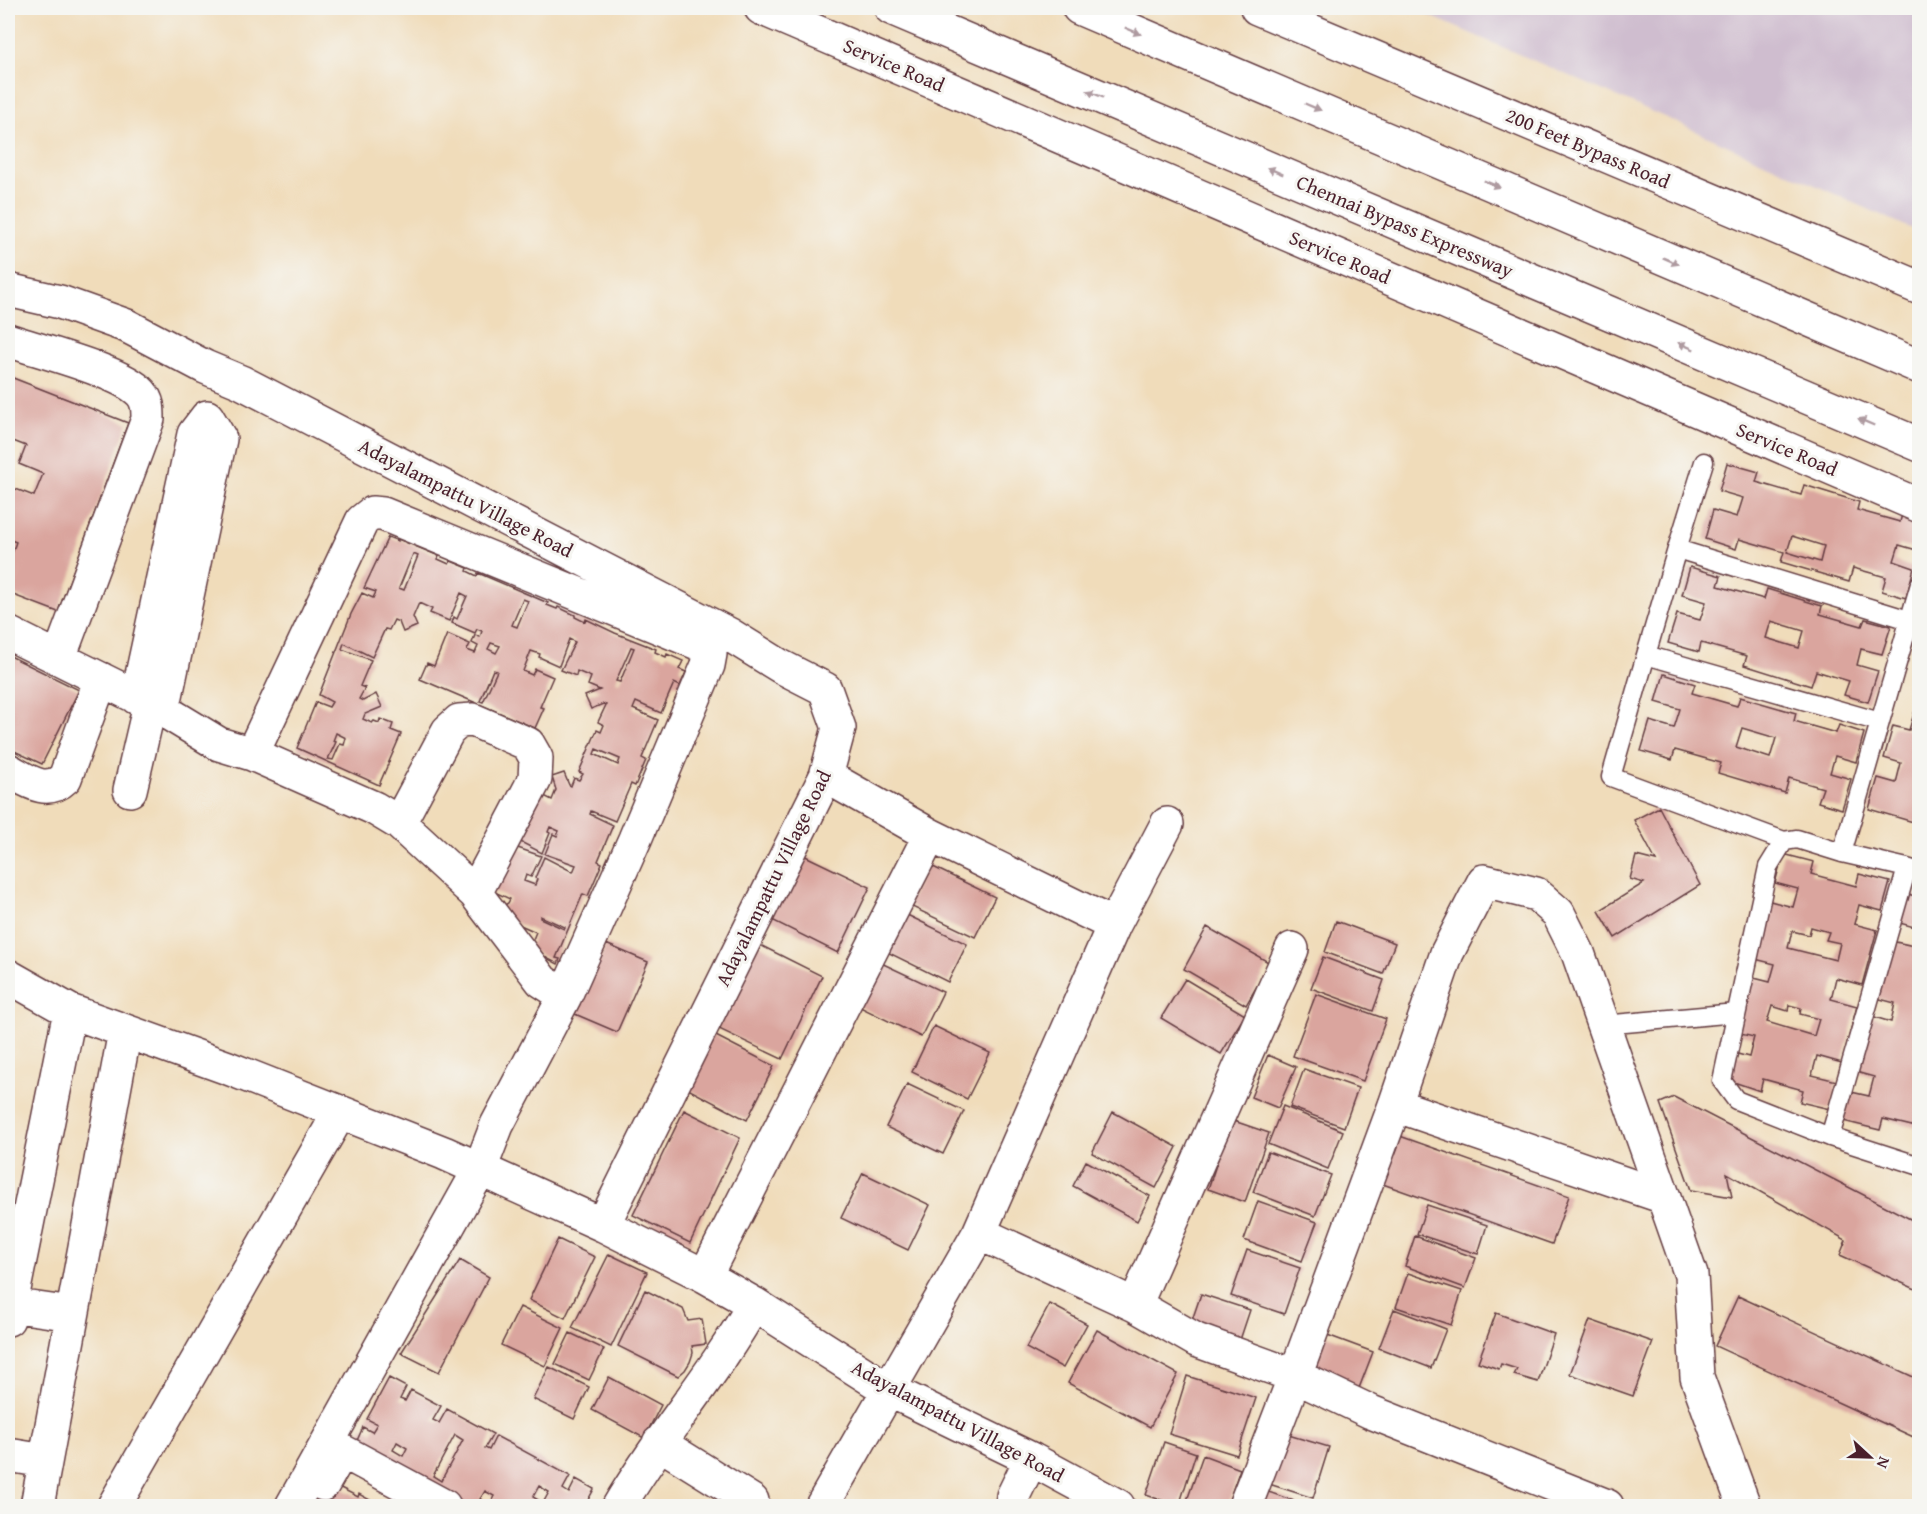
<svg xmlns="http://www.w3.org/2000/svg" width="1927" height="1514" font-family="'Gentium Book Plus',serif">
<rect width="100%" height="100%" fill="#f6f6f2"/>
<filter id="ink" filterUnits="userSpaceOnUse"><feTurbulence type="fractalNoise" baseFrequency=".0167" numOctaves="2"/><feDisplacementMap in="SourceGraphic" scale="12" xChannelSelector="R" yChannelSelector="G"/><feConvolveMatrix kernelMatrix="1 2 1 2 8 2 1 2 1" color-interpolation-filters="sRGB"/></filter>
<filter id="wash" filterUnits="userSpaceOnUse"><feTurbulence type="fractalNoise" baseFrequency=".008" numOctaves="4" result="noise"/><feDisplacementMap in="SourceGraphic" scale="24" xChannelSelector="R" yChannelSelector="G"/><feGaussianBlur stdDeviation="1.35" result="paint"/><feColorMatrix in="noise" values="0 0 0 0 0 0 0 0 0 0 0 0 0 0 0 0 0 1.4 0 .05"/><feComposite in="paint" operator="in"/></filter>
<g filter="url(#wash)">
<rect width="100%" height="100%" fill="#f0dcba"/>
<!-- industrial -->
<path fill="#cfbdcf" d="M1412,8H1919V232L1671,120Z"/>
<g id="blocks">
<!-- building -->
<path fill="#daa59e" fill-rule="evenodd" d="M8,376L128,423L58,612L8,593V565L16,542L8,539V486L34,496L43,474L19,464L26,446L8,439Z
M1727,463L1759,472L1756,482L1801,495L1804,485L1859,502L1857,510L1900,522L1902,514L1920,519V551L1899,545L1894,561L1914,568L1906,598L1882,591L1886,577L1853,568L1849,582L1781,562L1784,552L1739,539L1736,549L1705,539L1713,510L1737,517L1743,498L1719,491ZM1792,536L1824,546L1820,562L1787,552Z
M388,537L398,541V539L439,556L438,559L449,564L451,561L468,568L467,571L477,576L478,573L548,603L547,605L557,609L558,607L575,615V617L585,622L586,619L615,633L656,649L655,652L666,657L667,654L683,661L679,669L686,672L680,686L674,683L661,713L636,702L633,709L658,720L642,758L646,760L635,786L631,784L615,821L591,811L590,814L613,825L598,861L602,863L588,896L583,894L556,958L560,959L558,964L529,949L536,932L507,919H502L500,908L508,903L510,899L486,888L539,789L545,794L544,796L552,800L556,790L552,777L564,773L569,785L571,786L574,778L579,780L583,774L579,772L597,730L601,732L604,725L598,722L606,705L603,704L591,709L585,696L600,690L588,685L591,677L577,671L576,676L561,670L575,642L569,639L559,666L539,657L540,654L531,651L523,671L532,675L535,669L553,677L540,707L544,708L535,728L420,679L427,663L434,666L447,634L470,644L467,650L475,653L478,646L472,643L475,635L480,637L482,631L477,629L475,633L452,623L454,617L457,619L467,596L461,593L449,621L430,613L432,609L419,603L413,617L417,626L403,632L399,622L394,620L389,630L385,629L372,657L344,643L342,649L371,660L360,686L365,688L359,699L363,701L376,694L382,707L365,714L363,719L372,723L374,721L379,723L380,719L393,724L391,730L401,734L379,785L297,748L316,702L329,707L332,702L319,695L351,614L362,593L373,598L376,592L364,588ZM413,554L418,556L404,590L399,588ZM523,599L528,601L517,627L512,625ZM491,643L500,646L496,653L488,649ZM631,647L634,648L620,682L616,681ZM493,670L497,671L483,702L480,701ZM336,733L346,738L344,745L340,744L333,760L328,759L336,742L333,741ZM596,749L620,759L618,765L594,754ZM550,827L559,831L557,836L553,834L545,854L576,865L573,872L544,857L535,878L537,879L535,885L524,881L526,875L531,877L541,856L512,846L515,839L542,853L550,833L548,832ZM540,916L565,927L564,929L540,918Z
M1690,567L1721,576L1718,586L1764,599L1767,589L1822,606L1820,614L1862,626L1865,619L1891,626L1882,654L1861,649L1857,665L1878,671L1868,702L1844,695L1849,681L1816,671L1811,686L1744,665L1747,656L1701,643L1699,652L1668,643L1677,614L1700,620L1706,602L1682,595ZM1771,621L1804,631L1799,648L1766,638Z
M8,655L79,690L42,764L8,748Z
M1664,674L1695,684L1692,693L1737,706L1740,697L1796,713L1794,721L1836,733L1839,725L1864,733L1856,762L1835,756L1830,773L1851,779L1842,809L1818,802L1823,788L1789,778L1785,793L1718,773L1721,763L1675,750L1672,760L1641,751L1650,721L1674,728L1680,709L1656,702ZM1742,728L1776,738L1770,758L1736,747Z
M1917,704L1920,705V717L1916,728L1920,729V824L1869,809L1878,778L1896,783L1901,763L1884,758L1893,726L1909,730Z
M1659,807L1700,885L1615,938L1599,911L1644,883L1630,879L1636,856L1656,861L1634,820Z
M797,852L870,887L838,953L766,917Z
M1783,854L1814,862L1811,874L1856,886L1859,874L1890,882L1882,911L1859,905L1854,924L1877,930L1862,985L1836,978L1831,999L1857,1006L1842,1063L1817,1056L1812,1075L1837,1081L1830,1109L1800,1102L1803,1090L1763,1079L1760,1091L1725,1079L1730,1052L1749,1057L1754,1037L1736,1033L1750,977L1770,982L1775,964L1755,959L1770,901L1793,907L1798,889L1775,883ZM1811,927L1829,932L1826,940L1840,943L1836,960L1788,948L1792,931L1809,935ZM1789,1005L1801,1008L1800,1014L1819,1019L1814,1036L1767,1022L1772,1006L1788,1011Z
M927,864L995,897L975,937L908,905Z
M1903,893L1920,897V1128L1883,1119L1880,1130L1843,1121L1851,1092L1869,1096L1874,1077L1856,1072L1871,1016L1891,1022L1895,1003L1876,998L1891,941L1914,946L1918,928L1896,922Z
M901,912L967,944L948,982L883,950Z
M1336,921L1395,943L1383,974L1325,952Z
M1207,927L1270,963L1246,1005L1184,969Z
M606,944L648,962L617,1032L575,1014Z
M758,944L822,976L782,1059L717,1028Z
M1323,957L1384,980L1373,1011L1311,988Z
M877,961L943,992L921,1037L856,1005Z
M1185,979L1245,1015L1221,1054L1161,1018Z
M1316,994L1386,1019L1363,1081L1293,1056Z
M934,1026L990,1053L967,1099L912,1072Z
M712,1034L774,1066L747,1120L684,1087Z
M1268,1055L1296,1067L1278,1108L1251,1097Z
M1304,1069L1358,1088L1344,1127L1290,1107Z
M907,1084L964,1111L943,1154L886,1127Z
M1674,1097L1920,1224V1291L1840,1255L1846,1240L1727,1173L1732,1197L1691,1190L1660,1103Z
M1283,1106L1343,1131L1328,1169L1268,1144Z
M684,1110L740,1138L690,1243L633,1215Z
M1113,1112L1177,1147L1156,1188L1092,1153Z
M1231,1120L1269,1133L1245,1202L1208,1189Z
M1397,1135L1569,1196L1552,1244L1380,1183Z
M1268,1152L1331,1175L1315,1216L1253,1192Z
M1086,1161L1150,1196L1137,1221L1073,1186Z
M863,1173L930,1205L908,1250L841,1218Z
M1258,1201L1317,1222L1302,1261L1244,1240Z
M1427,1205L1487,1225L1478,1254L1417,1234Z
M1415,1236L1476,1258L1465,1288L1405,1266Z
M558,1239L595,1257L565,1318L529,1300Z
M1247,1250L1300,1268L1284,1314L1231,1296Z
M609,1254L647,1272L611,1347L572,1328Z
M460,1260L489,1277L439,1372L401,1353Z
M1408,1273L1462,1291L1451,1325L1396,1307Z
M645,1290L683,1309L688,1321L702,1319L706,1344L692,1346L693,1353L690,1362L685,1370L678,1376L618,1346Z
M1201,1294L1250,1310L1237,1349L1188,1332Z
M1738,1296L1920,1380V1440L1715,1346Z
M1050,1304L1087,1324L1063,1368L1026,1348Z
M520,1307L563,1328L545,1366L501,1345Z
M1394,1309L1446,1329L1431,1368L1379,1348Z
M1496,1313L1554,1334L1538,1382L1514,1375L1517,1369L1501,1364L1499,1369L1478,1362Z
M1590,1320L1653,1342L1633,1396L1570,1374Z
M1097,1330L1178,1374L1150,1427L1068,1383Z
M570,1333L604,1349L589,1380L555,1364Z
M1322,1333L1373,1352L1356,1396L1304,1376Z
M549,1367L589,1387L574,1419L533,1399Z
M1187,1376L1256,1398L1237,1455L1169,1434Z
M609,1377L661,1405L644,1438L592,1410Z
M389,1378L406,1387L400,1399L405,1401L411,1390L441,1406L433,1420L439,1423L447,1409L493,1434L485,1448L489,1450L496,1436L570,1476L563,1489L569,1493L576,1479L594,1489L587,1502L589,1503L587,1506H466L356,1443L363,1427L372,1432L377,1424L367,1419ZM455,1435L463,1440L441,1481L433,1476ZM397,1442L407,1448L403,1456L393,1450ZM539,1486L549,1492L543,1503L533,1497ZM485,1491L494,1496L490,1504L480,1499Z
M1285,1434L1329,1447L1313,1498L1269,1484Z
M1164,1442L1196,1453L1179,1506L1146,1495Z
M1203,1455L1240,1469L1227,1506H1185Z
M331,1483L358,1497L359,1494L370,1500L369,1502L377,1506H319L316,1504L323,1490Z
M1260,1489L1294,1501L1292,1506H1254Z
M1920,1490V1506H1912Z
M653,1502L676,1505V1506H650Z"/>
</g>
</g>
<g filter="url(#ink)">
<use href="#blocks" fill-opacity="0" stroke="#633b40" stroke-width="1.5"/>
<g fill="none" stroke-linecap="round" stroke-linejoin="round">
<defs>
<path id="lane" d="M1677,549L1704,462
M1646,655L1611,777L1784,841
M1880,722L1646,655L1677,549L1909,620
M1842,853L1920,584
M1907,868L1842,853L1797,839L1784,841L1768,867L1722,1081L1736,1100L1830,1137L1920,1166
M1603,1025L1736,1013
M1830,1137L1907,868L1920,872"/>
<path id="street" d="M8,290L60,302L127,326L205,367L241,382L730,635L780,666L825,689L839,728L826,776L603,1225L705,1276L754,1304L889,1390L1031,1459L1118,1506
M8,340C39,351 121,371 141,393C148,401 148,409 148,419L59,658
M8,633L163,710L219,744L252,754L374,808L399,823L475,893L542,981L565,996L497,1125L480,1169L292,1506
M137,698L194,434L207,417L220,439L163,710
M252,754L362,521L372,513L383,514L705,646L710,654L708,665L635,839L565,996
M8,770C27,780 46,796 65,778L101,679
M130,790L150,704
M399,823L448,731L459,721L473,720L528,744L536,758L535,779L475,893
M1114,925L1167,824
M8,976L70,1011L228,1068L444,1153L603,1225
M1395,1105L1664,1197
M979,1233L1135,1305L1196,1340L1295,1376L1395,1105L1447,953L1484,881L1536,894L1558,913L1578,953L1691,1275L1697,1377L1744,1506
M705,1276L930,835
M10,1305L72,1314
M1135,1305L1292,949
M8,1319L70,1011
M659,1443L752,1501L749,1506
M8,1455L45,1461
M323,1484L342,1451L444,1506
M37,1506L125,1031
M114,1506L340,1112
M619,1506C660,1436 714,1375 754,1304
M822,1506L979,1233L1114,925L930,835L826,776
M1012,1506L1013,1496L1031,1459
M1245,1506L1295,1376L1371,1412L1607,1506"/>
<path id="secondary" d="M761,8L1920,506
M1257,8L1920,288"/>
<path id="highway" d="M891,8L1920,445
M1079,8L1920,367"/>
</defs>
<!-- lane casing -->
<use href="#lane" stroke="#633b40" stroke-width="21"/>
<!-- street casing -->
<use href="#street" stroke="#633b40" stroke-width="36"/>
<!-- secondary casing -->
<use href="#secondary" stroke="#633b40" stroke-width="36"/>
<!-- highway casing -->
<use href="#highway" stroke="#633b40" stroke-width="36"/>
<!-- lane -->
<use href="#lane" stroke="#fff" stroke-width="18"/>
<!-- street -->
<use href="#street" stroke="#fff" stroke-width="33"/>
<!-- secondary -->
<use href="#secondary" stroke="#fff" stroke-width="33"/>
<!-- highway -->
<use href="#highway" stroke="#fff" stroke-width="33"/>
</g>
<!-- one-way arrows -->
<defs><path id="oneway-solid" d="M-6-.8H1V-3.2L6.5 0L1 3.2V.8H-6Z" transform="scale(1.5)"/></defs>
<g fill="#ae9aa0">
<use href="#oneway-solid" transform="translate(1133 31) rotate(23)"/>
<use href="#oneway-solid" transform="translate(1095 94) rotate(-157)"/>
<use href="#oneway-solid" transform="translate(1313 107) rotate(23)"/>
<use href="#oneway-solid" transform="translate(1275 171) rotate(-157)"/>
<use href="#oneway-solid" transform="translate(1492 184) rotate(23)"/>
<use href="#oneway-solid" transform="translate(1671 261) rotate(23)"/>
<use href="#oneway-solid" transform="translate(1686 346) rotate(-157)"/>
<use href="#oneway-solid" transform="translate(1866 422) rotate(-157)"/>
</g>
</g>
<g text-anchor="middle" stroke-width="6" stroke-linejoin="round" paint-order="stroke">
<!-- street labels -->
<g font-size="20" fill="#4a1f2b" stroke="#f6f6f2">
<text transform="translate(894 65) rotate(23)" y="7">Service Road</text>
<text transform="translate(1588 148) rotate(23)" y="7">200 Feet Bypass Road</text>
<text transform="translate(1405 226) rotate(23)" y="7">Chennai Bypass Expressway</text>
<text transform="translate(1340 257) rotate(23)" y="7">Service Road</text>
<text transform="translate(1787 449) rotate(23)" y="7">Service Road</text>
<text transform="translate(466 498) rotate(27)" y="7">Adayalampattu Village Road</text>
<text transform="translate(773 878) rotate(-64)" y="7">Adayalampattu Village Road</text>
<text transform="translate(958 1421) rotate(28)" y="7">Adayalampattu Village Road</text>
</g>
</g>
<!-- margin -->
<rect width="1927" height="1514" fill="none" stroke="#f6f6f2" stroke-width="30"/>
<!-- north arrow -->
<g transform="translate(1870 1457) rotate(112)" stroke="#f6f6f2" stroke-width="4.5" paint-order="stroke">
<path d="M0-4.5L10 22L0 15L-10 22Z" fill="#4a1f2b"/>
<text y="-9" font-size="16" font-weight="bold" text-anchor="middle" fill="#4a1f2b">N</text>
</g>
</svg>
